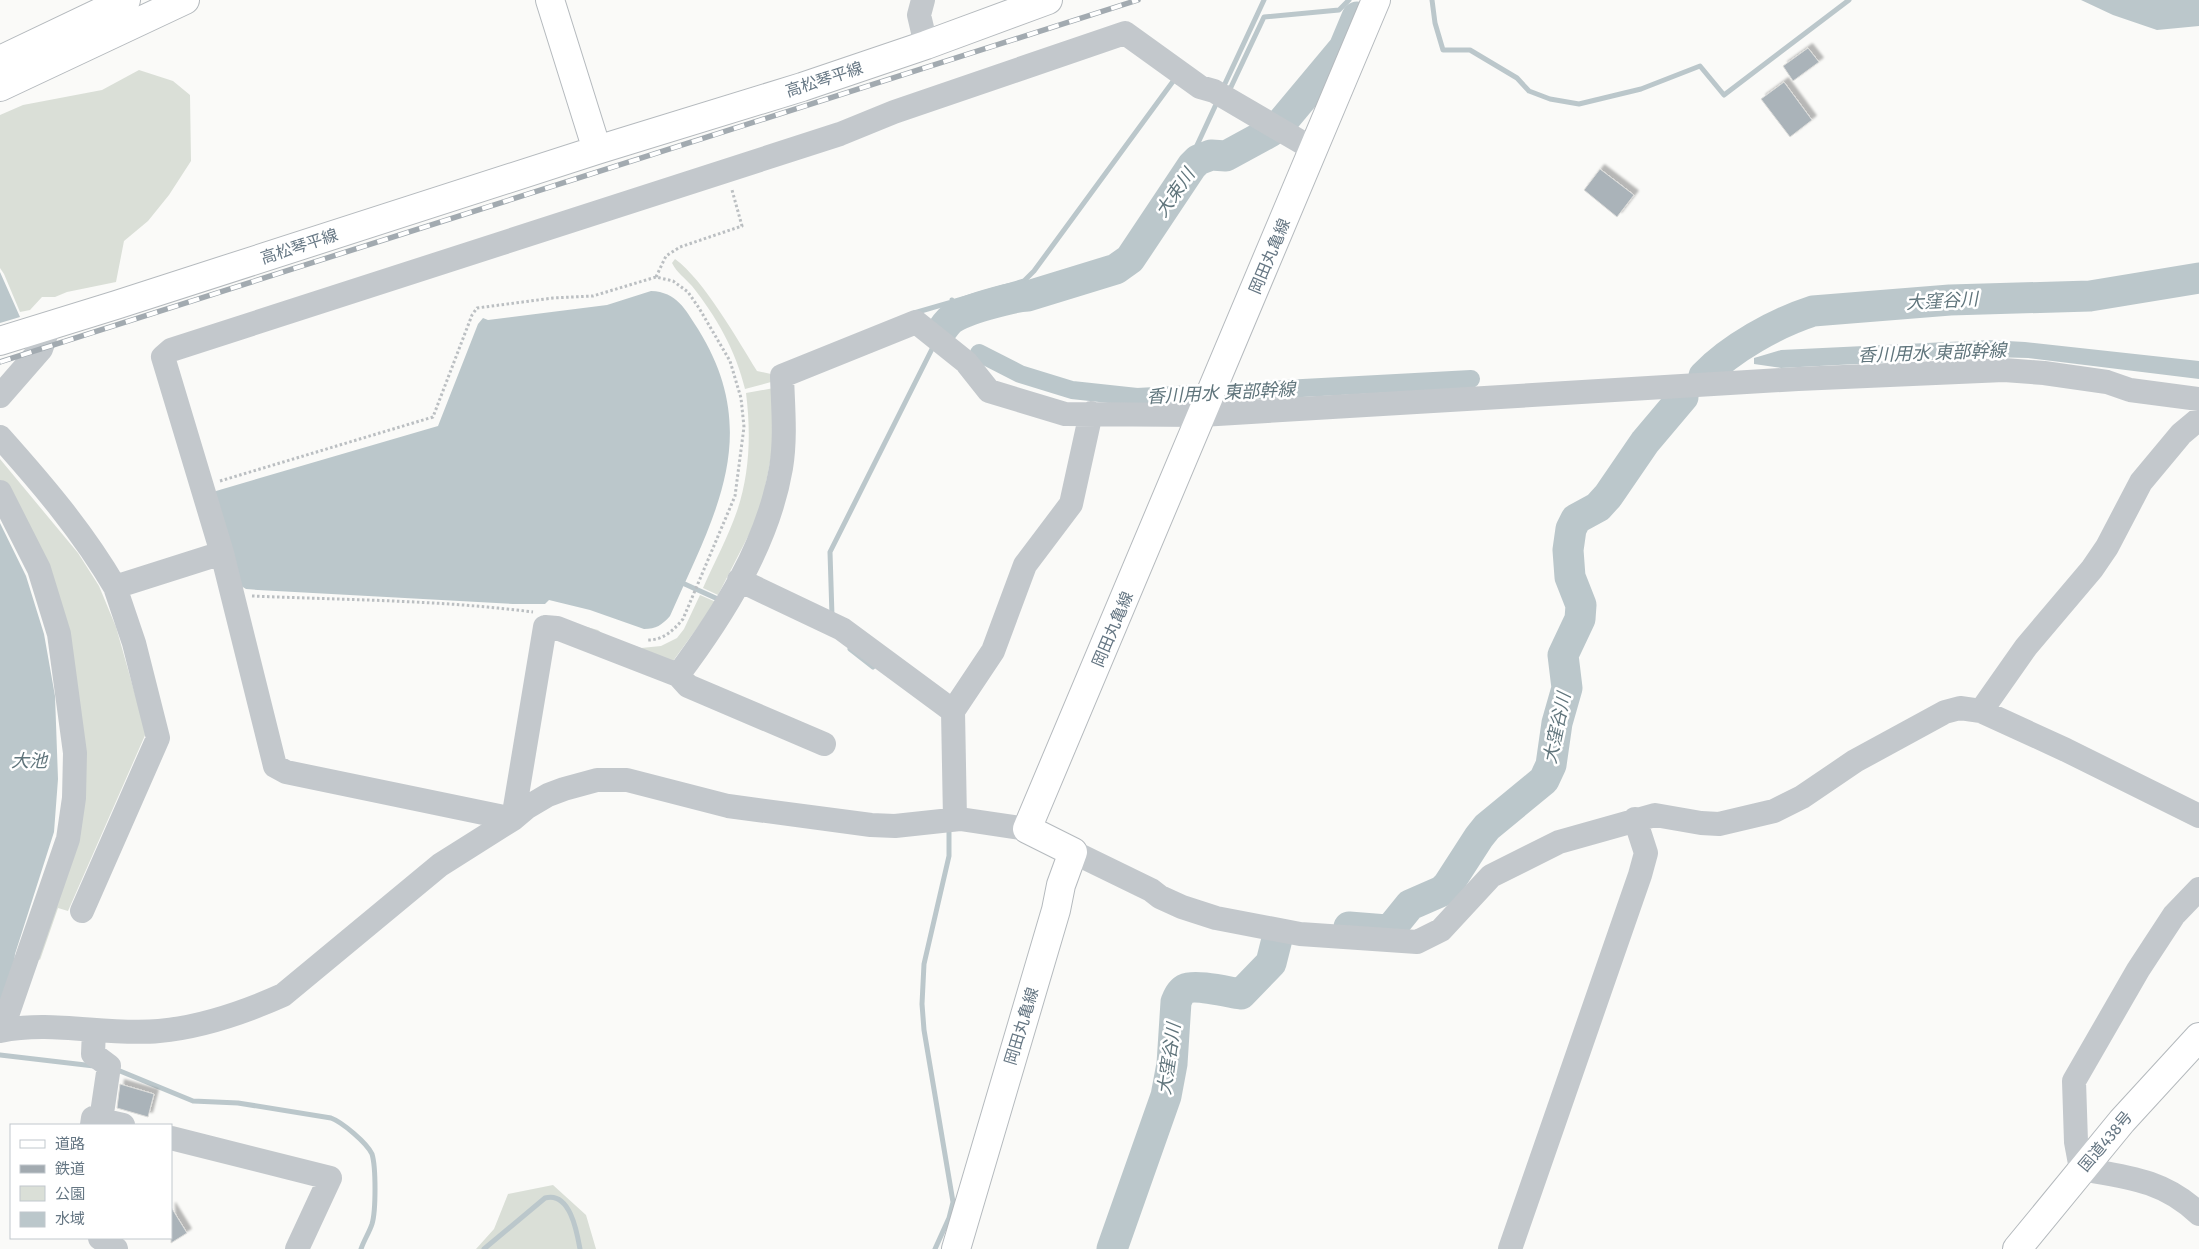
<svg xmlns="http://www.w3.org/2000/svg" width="2199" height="1249" font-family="'Fira Sans','Noto Sans JP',sans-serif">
<defs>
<filter id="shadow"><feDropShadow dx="4.5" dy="-4.5" stdDeviation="1" flood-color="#0004"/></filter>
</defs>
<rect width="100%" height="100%" fill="#fafaf8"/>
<!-- green -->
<path fill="#dadfd7" d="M139,70L173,81L190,95L191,161L169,195L148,221L124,241L116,282L67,292L55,297H42L30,310L20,312L4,274L0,268V115L23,105L102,90Z
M675,259C704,280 737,339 757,371L771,374V382L745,389C736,351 716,316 692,286C685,278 677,273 672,263Z
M774,388V442L760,513L718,595L703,588C714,563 728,537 737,511C750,473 751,432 746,393Z
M0,459L78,553L99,586L116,627L146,733L68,911L58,908L40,960L33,956L63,866L75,714L0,486Z
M700,595L716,602L673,661L543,618V615L598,630L604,635L641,648L661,646L677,638L684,629Z
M553,1185L586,1215L596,1249H476L494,1229L508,1194Z"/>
<!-- water -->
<path fill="#bbc7cb" d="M2081,0H2199V26L2157,30L2113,15Z
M0,272L20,317L0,323Z
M651,291C677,292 685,309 698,329C764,435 714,516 670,616C662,625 656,629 644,629L590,610L549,600L545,604H513L258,590L246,589L238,584L213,496L216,491L438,426L478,324L483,318L488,320L607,305Z
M1989,340L2025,342L2199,361V379L2028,358L1990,357L1781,368L1754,364V358L1781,350Z
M0,523L26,576L44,634L55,696L58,779L54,832L15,954L13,976L0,1005Z"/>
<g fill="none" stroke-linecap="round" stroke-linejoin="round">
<!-- stream -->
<path stroke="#bbc7cb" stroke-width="5" d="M1432,0L1435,23L1443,50H1470L1517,78L1529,91L1550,99L1579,104L1641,89L1700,66L1724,95L1849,0
M1227,89L1231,87L1264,17L1339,10L1349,0
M1222,90L1264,0
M1013,297C1048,281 1090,278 1123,258L1192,156L1218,100
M952,300L957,316
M914,313L1024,281L1034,271L1174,80L1177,82
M678,581L720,600
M832,616L830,552L934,345
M850,649L873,667
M0,1055L94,1066
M120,1071L193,1101L238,1103L331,1118C342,1122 367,1143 372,1154C376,1167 376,1211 372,1224C369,1233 364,1240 361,1249
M484,1249L545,1198C570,1191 577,1232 580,1249
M935,1249L949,1218L953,1202L924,1030L922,1004L924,964L949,856V826"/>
<!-- canal -->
<path stroke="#bbc7cb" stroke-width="18" d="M979,353L1020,374L1072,390L1137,397L1471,379"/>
<!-- river -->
<path stroke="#bbc7cb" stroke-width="31" d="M942,330C944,327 947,323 950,320C963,310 1011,297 1028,296L1116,269L1130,259L1192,166L1198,160L1211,155L1226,156L1270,132L1283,121L1344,48L1357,17
M1704,376C1731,348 1776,323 1813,311L1950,300L2090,296L2199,278
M1349,927L1387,930L1393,926L1410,905L1442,891L1448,885L1479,837L1487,827L1544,780L1551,765L1557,723L1567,688L1563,655L1580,619L1581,605L1570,577L1568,550L1571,529L1576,519L1598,507L1608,496L1645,442L1683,397
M1112,1249L1166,1096L1172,1064L1176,1002C1178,997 1180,992 1185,989C1195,984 1228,992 1241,994L1271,963L1277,939"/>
</g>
<!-- building -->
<path fill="#aab3b9" stroke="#dcdcda" filter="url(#shadow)" d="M1808,48L1819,62L1793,81L1783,66Z
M1784,82L1812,120L1790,137L1761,99Z
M1600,169L1634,195L1617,217L1584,190Z
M120,1084L154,1094L148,1117L117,1108Z
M171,1207L187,1233L171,1243Z"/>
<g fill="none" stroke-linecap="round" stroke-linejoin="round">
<defs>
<path id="major" d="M550,0L597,150
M0,341L116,305L597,150L802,87L926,45L1048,0
M956,1249L1056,910L1061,885L1073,852L1027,829L1376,0"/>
<path id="highway" d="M0,60L126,0
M0,87L185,0
M2017,1249L2122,1121L2199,1037"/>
</defs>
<!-- major casing -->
<use href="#major" stroke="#b5babe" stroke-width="30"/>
<!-- highway casing -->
<use href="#highway" stroke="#b4b9bd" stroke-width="30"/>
<!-- path -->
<path stroke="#bbbfc2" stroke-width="3" stroke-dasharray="2.5 2.5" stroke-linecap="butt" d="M656,277L666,256L680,247L742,226L732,190
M220,481L433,417L472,315L477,308L553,298L593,296L656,277L673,281L688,292L699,308L730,361L741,398L744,427L735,496L683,619C673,631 663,640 648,640
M252,596C346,600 440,600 533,612"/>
<!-- minor -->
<path stroke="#c3c8cc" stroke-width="24" d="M923,0L919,15L926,45
M0,396L41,349L49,326
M0,437C42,484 83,532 115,587L222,553L275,766L286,772L513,819L545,627L557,628L678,675L688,686L824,744
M0,492L39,569L59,634L75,753L74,798L68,839L2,1030
M222,553L163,357L171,350L840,134L894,112L1125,33L1200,87L1214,91L1313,149
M739,580L842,629L953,711L993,651L1025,565L1071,504L1091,413
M678,675C723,615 768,544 781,468C786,438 783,407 782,376L916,322L966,362L989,391L1065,414L1201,415L1798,379L2004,370L2044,373L2107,382L2130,390L2199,399
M953,711L955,819
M1981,711L2026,647L2092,569L2107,547L2141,482L2181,434L2199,419
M1073,852L1151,890L1160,897L1182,907L1216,918L1300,934L1417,942L1441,930L1491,876L1559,842L1655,815L1701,823L1719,824L1774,811L1802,797L1855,761L1945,712L1960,708L1981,711L2066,750L2199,816
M2199,889L2174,915L2138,970L2074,1081L2076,1142L2081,1169C2127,1177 2164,1180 2199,1214
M82,911L158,738L134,643L115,587
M0,1031C52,1020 106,1036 159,1031C201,1027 245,1012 283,995L440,865L513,819L526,808L548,795L564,789L597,780H627L728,806L871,825L895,826L960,819L1027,829
M101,1120L123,1125
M92,1125L93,1118L101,1120L109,1066L93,1054L94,1030
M171,1138L330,1178L297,1249
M100,1238L116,1249
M1510,1249L1640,875L1646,853L1635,819"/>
<!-- major -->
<use href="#major" stroke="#fff" stroke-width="28"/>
<!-- highway -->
<use href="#highway" stroke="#fff" stroke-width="28"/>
<defs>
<path id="rail" d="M0,362L1138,0"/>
</defs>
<!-- rail casing -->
<use href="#rail" stroke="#a2aab0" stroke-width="5.5"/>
<!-- rail -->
<use href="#rail" stroke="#fff" stroke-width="4" stroke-dasharray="11" stroke-linecap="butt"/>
</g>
<g text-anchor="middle" stroke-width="5" stroke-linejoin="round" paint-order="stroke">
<!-- street labels -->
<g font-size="16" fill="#657683" stroke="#fff">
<text transform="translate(824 79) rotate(-18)" y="6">高松琴平線</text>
<text transform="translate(299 246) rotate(-18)" y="6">高松琴平線</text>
<text transform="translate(1269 256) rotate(-67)" y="6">岡田丸亀線</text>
<text transform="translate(1112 629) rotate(-67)" y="6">岡田丸亀線</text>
<text transform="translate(1021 1026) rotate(-73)" y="6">岡田丸亀線</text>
<text transform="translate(2105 1141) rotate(-50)" y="6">国道438号</text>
</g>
<!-- water labels -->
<g font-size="18" font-style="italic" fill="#60757c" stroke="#fff">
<text transform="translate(1175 193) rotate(-55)" y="6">大束川</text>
<text transform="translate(1942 301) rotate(-3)" y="6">大窪谷川</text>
<text transform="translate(1932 353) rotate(-2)" y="6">香川用水 東部幹線</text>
<text transform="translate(1221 393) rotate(-3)" y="6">香川用水 東部幹線</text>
<text transform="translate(1557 728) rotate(-78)" y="6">大窪谷川</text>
<text x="29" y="767">大池</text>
<text transform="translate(1169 1059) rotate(-82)" y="6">大窪谷川</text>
</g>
</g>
<!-- legend -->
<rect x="10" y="1124" width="162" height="115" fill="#ffffff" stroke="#c1c8cd"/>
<rect x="20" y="1140" width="25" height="8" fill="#ffffff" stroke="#c1c8cd"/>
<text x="55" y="1149" font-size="15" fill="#657683">道路</text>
<rect x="20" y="1165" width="25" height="8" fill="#a2aab0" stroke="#c1c8cd"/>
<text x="55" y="1174" font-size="15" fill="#657683">鉄道</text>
<rect x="20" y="1186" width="25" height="15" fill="#dadfd7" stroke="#c1c8cd"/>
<text x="55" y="1199" font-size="15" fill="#657683">公園</text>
<rect x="20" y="1212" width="25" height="15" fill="#bbc7cb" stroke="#c1c8cd"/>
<text x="55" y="1224" font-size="15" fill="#657683">水域</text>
</svg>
